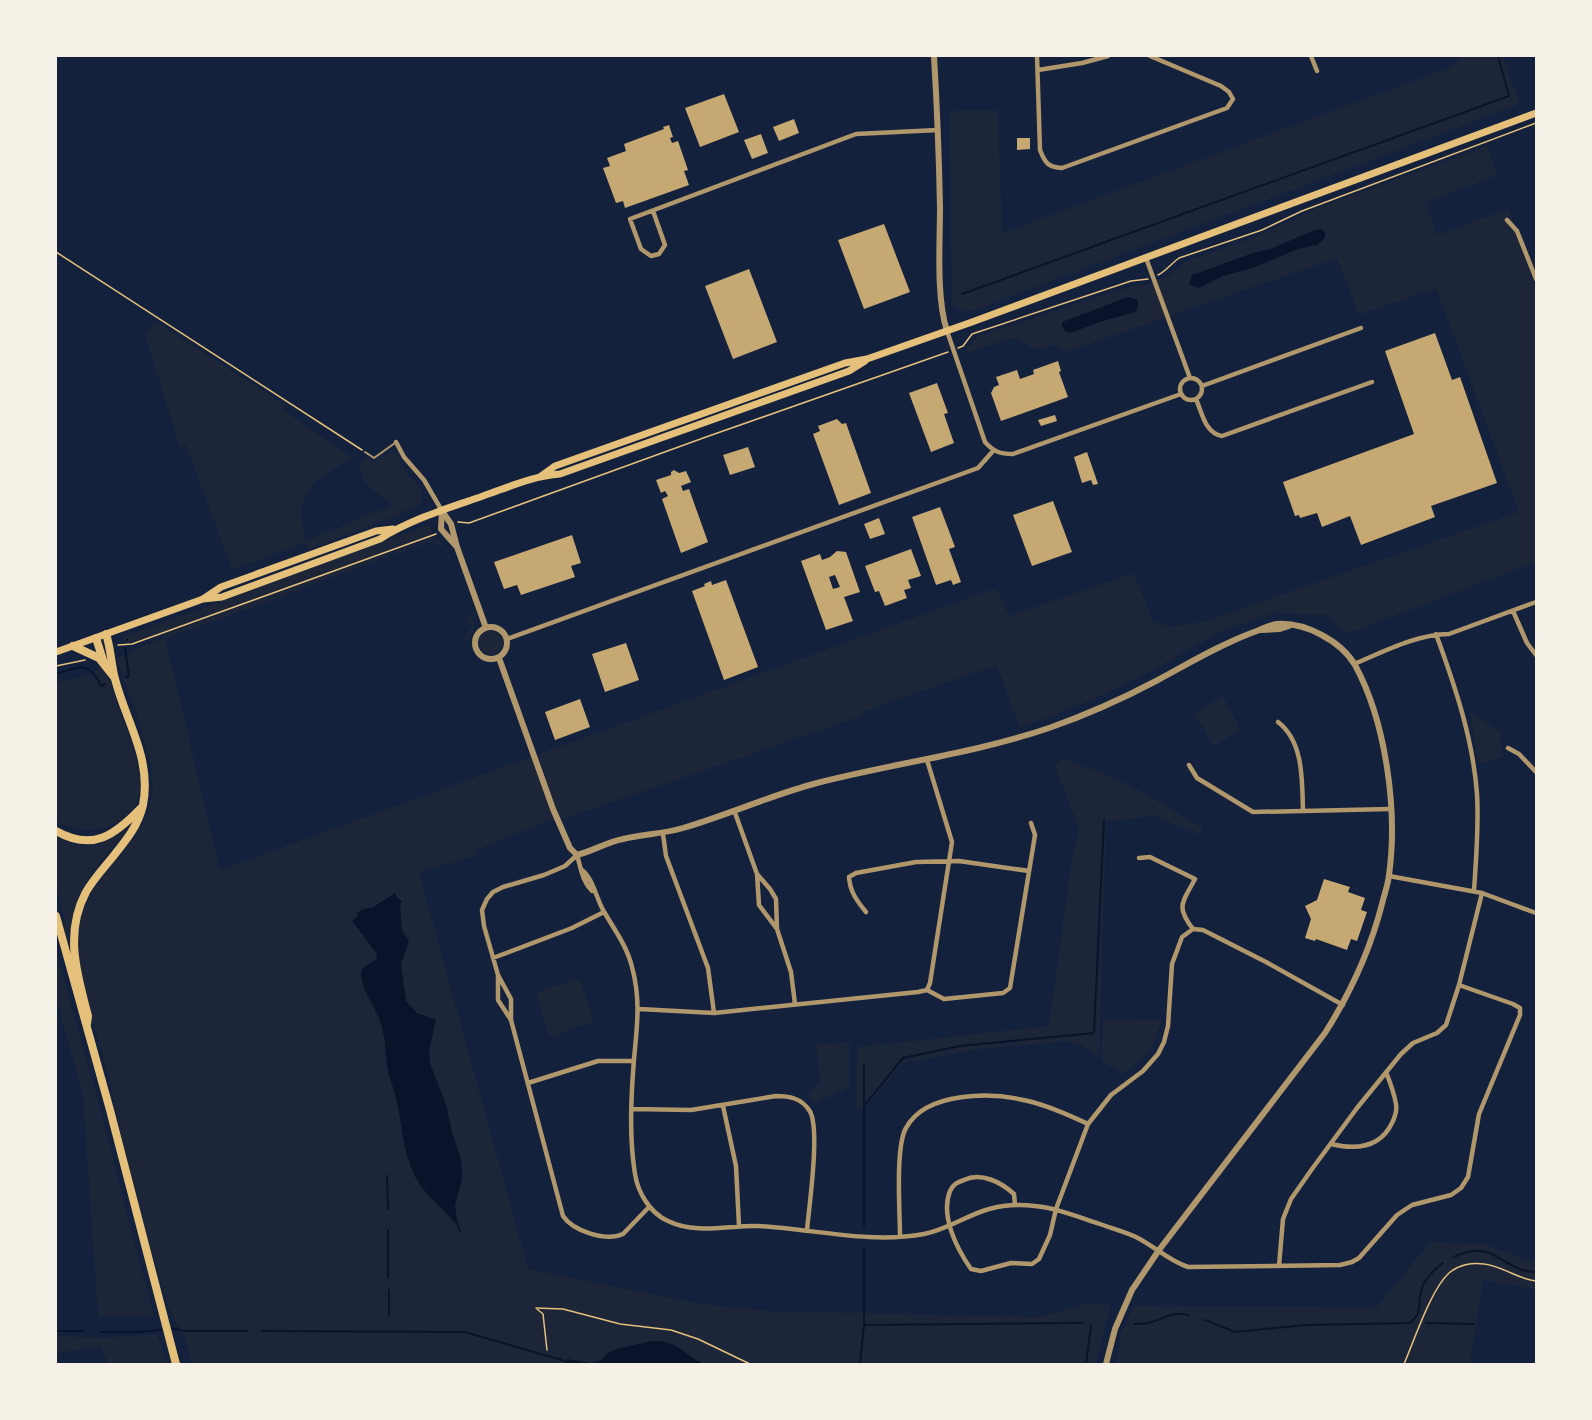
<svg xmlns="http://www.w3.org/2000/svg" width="1592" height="1420" font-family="'Titillium Web',sans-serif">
<rect width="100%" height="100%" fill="#14213d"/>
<!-- green -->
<path fill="#1d2539" d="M1462,56H1503L1520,104L972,311C963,312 957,310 952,303L949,111L998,110L1002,233L1449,68L1456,63Z
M1487,146L1498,175L1425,203L1437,235L1506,210H1509L1536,291V562L1346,634L1328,615L1274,613L1224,630L1140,677L1094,699L1020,728L997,665L862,712V716L566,818L547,821L477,850L476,856L419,872L528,1269L702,1304L770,1311L1039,1317L1085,1304L1111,1305L1095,1364H192C189,1355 187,1343 183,1334C178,1325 171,1316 168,1306C151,1250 135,1193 121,1136C116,1115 113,1094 108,1073C98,1036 80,989 78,950C74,876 142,857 152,794C157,758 128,696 117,659L135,649L164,638V635L285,590L287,595L165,638L220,870L996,588L1009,616L1134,573L1153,621L1171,627L1206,621L1519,512L1436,288L1359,315L1337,258L1066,352L1053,345L1035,349L1012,338L967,353V348L978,336L1135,285L1143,286L1169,275L1185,262L1257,236L1320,207Z
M155,321L285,405L282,409L353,458C314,481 291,490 306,541L392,505L364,482L359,465L367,457L374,461L391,452L397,454C399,458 400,464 403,468C411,480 431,491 418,506L308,550L305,542L232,570L186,445L180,447L145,335Z
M429,525L433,535L148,637L127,643L122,640L123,637Z
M432,538C441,540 445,547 449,556L475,626L469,639L461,645L404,668L402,662L404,661L407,666L456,646L462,642L473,625L468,622L470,613L450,559L441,546L431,541L288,593L287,589Z
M479 643a12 12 0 1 1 24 0a12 12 0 1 1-24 0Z
M102,667L108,676L138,763C140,775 142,789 137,800C124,832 82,837 56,821V682L87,676Z
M1223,696L1241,730L1213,746L1195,713Z
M1470,710L1503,735L1499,738L1503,757L1478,764Z
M1065,759L1130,785L1203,828L1200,835L1155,816L1106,821L1099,1057L1080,1044L1066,1041L972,1050L903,1063L866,1107L857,1108V1047L1049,1026L1070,872L1079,828L1054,764Z
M130,827C96,869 73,887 68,944L63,925L66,924L56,886V837C84,853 106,845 130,827Z
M56,950L97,1097L154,1317H98L83,1096L56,997Z
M579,978L594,1021L549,1037L536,993Z
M1103,1019L1162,1020C1152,1047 1148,1058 1123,1073L1101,1061Z
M849,1042V1087L816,1103L806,1093L820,1083L816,1045Z
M1430,1242L1484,1244L1536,1263V1289L1483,1280L1470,1364H1116L1120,1336L1135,1306L1377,1307Z
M157,1334L168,1364H108L101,1347L56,1353V1336L100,1338Z"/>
<!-- water -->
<path fill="#0b132b" d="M1322,229L1325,233V238L1317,245L1298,249L1253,268L1223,276L1199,288L1189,284L1192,275L1253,253L1270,249L1315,230Z
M1128,297L1138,300V307L1135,312L1103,321L1070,333L1065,331L1062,326V322Z
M395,893L398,899L402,901L400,904L402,930L409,941L401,964L406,1001L417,1013L436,1020L429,1051L430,1064L446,1104L452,1132L461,1160L462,1179L455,1205L458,1226C444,1209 423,1194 414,1174C402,1149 402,1123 396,1098C394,1089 390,1080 388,1071C385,1054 386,1037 380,1021C374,1005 362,991 361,974C361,966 371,964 376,959L377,954L352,921L357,917V913L363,909L372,908Z
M652,1341C680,1341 682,1354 704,1364L565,1363L567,1359L591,1363L601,1360L608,1353L617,1349Z"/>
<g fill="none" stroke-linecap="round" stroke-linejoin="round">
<!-- stream -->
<path stroke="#0b132b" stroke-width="2" d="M962,294L1509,96L1498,56
M127,640V639
M125,648L129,676L126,677
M56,674C78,667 90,660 101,686L105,684
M864,1106V1065
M387,1176L388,1209
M458,1226L460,1231
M864,1226V1106L903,1058L960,1046L1094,1033L1104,820
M388,1230V1278
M1454,1257C1496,1237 1502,1272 1536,1272
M389,1315V1290
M1205,1320L1235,1332L1306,1325L1410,1323C1424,1311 1417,1306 1421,1291C1424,1280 1434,1269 1443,1263
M1426,1323L1474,1324
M1134,1324C1141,1324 1148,1324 1155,1321C1170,1316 1172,1312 1189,1315
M864,1325L1083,1323
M170,1328L186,1331H248
M56,1331H84
M262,1331L465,1332L565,1361
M101,1332H141L165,1329
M860,1364L864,1325V1248
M1086,1364L1091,1326"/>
</g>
<!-- building -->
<path fill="#c6a872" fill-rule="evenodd" d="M724,94L739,132L700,147L685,108Z
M794,119L799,133L779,141L773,127Z
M669,125L673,137L670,138L672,143L678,141L688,170L684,171L689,185L625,208L623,201L616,203L603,168L610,166L607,158L626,151L624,144L664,129L663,127Z
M761,134L768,153L752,159L744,140Z
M1017,138H1030V149L1017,150Z
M884,224L910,292L864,309L838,240Z
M749,269L777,342L733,359L705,286Z
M1435,333L1452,380L1460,377L1497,483L1431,506L1435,517L1361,545L1350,516L1322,527L1317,513L1300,518L1299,515L1295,516L1283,482L1414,434L1385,351Z
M1058,361L1061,371L1059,372L1068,397L1001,421L991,393L994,387L999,385L996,377L1017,370L1020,379L1034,374L1033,370Z
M937,383L948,413L944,414L954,443L931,452L909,393Z
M1055,415L1057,421L1041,426L1038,420Z
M837,419L842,424L846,423L871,493L839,505L813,434L820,431L818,426Z
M748,447L755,467L730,475L723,455Z
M1087,452L1098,484L1093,485L1091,480L1082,483L1074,457Z
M674,470L679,473L686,471L691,482L681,486L683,491L689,489L708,542L681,553L662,499L668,496L665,491L661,493L656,480L671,475V472Z
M1053,501L1072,552L1032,566L1013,515Z
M940,507L955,547L949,549L961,582L953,585L951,580L936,585L912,517Z
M879,518L885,534L870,539L864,524Z
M572,535L581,563L571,566L575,577L521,595L517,585L504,589L494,562Z
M911,549L921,576L908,580L911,588L904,590L907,598L885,606L879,591L875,592L865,566Z
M837,551L846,552L860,592L844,597L853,621L826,630L801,561L820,554L822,560L830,557ZM835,575L840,587L833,589L829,577Z
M726,580L758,667L724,680L692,591L705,586L704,584L711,581L712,585Z
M626,643L639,680L605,692L592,654Z
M580,699L590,727L555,740L545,712Z
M1324,879L1350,887L1348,892L1365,898L1361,910L1367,912L1357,941L1351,939L1347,950L1316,939L1315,941L1305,938L1311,919L1305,906L1317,900Z"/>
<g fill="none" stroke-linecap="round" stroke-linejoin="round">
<!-- path -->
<path stroke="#e5c07b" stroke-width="1.5" d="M56,252L362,450
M1158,275C1165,272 1172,263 1179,258L1262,230L1302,211L1536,123
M958,348L963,346L972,334L1131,281L1148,279
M458,522L469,523L706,437L948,352
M118,645L132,644L436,534
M56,666L85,660
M536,1308L563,1309L620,1324L671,1330L698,1339L750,1364
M537,1309L543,1314L547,1350
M1404,1364C1414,1341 1431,1289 1449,1273C1458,1265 1472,1262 1484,1264C1503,1266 1517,1279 1536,1281"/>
<!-- service -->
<path stroke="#b1986c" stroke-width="2" d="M365,452L374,458L395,443"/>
<!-- minor -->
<path stroke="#b1986c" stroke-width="4.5" d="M1037,56L1040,150C1045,163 1048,167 1062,168L1227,108L1233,99L1229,92L1221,86L1150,56
M1311,56L1317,71
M1038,70L1082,63L1108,56
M653,211L665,245L659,254L651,256L641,249L630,219L856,134L938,130
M1507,220L1517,231L1536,279
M1146,258L1190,378
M947,331L985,442C994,452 1000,454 1013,454L1181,394
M1180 389a11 11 0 1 1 22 0a11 11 0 1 1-22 0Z
M1202,386L1361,328
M1196,399C1202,413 1205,433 1222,436L1372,382
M396,442L404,457L424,480L442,511
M1513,611L1527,643L1536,655
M1436,634C1455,686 1473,739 1477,794C1479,827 1476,859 1474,891
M507,639L978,468L993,451
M1354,664C1383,652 1417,634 1449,634L1536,602
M1278,722C1304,742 1302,781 1303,811
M1508,748L1519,754L1536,772
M1189,765L1197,778L1253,812L1390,809
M734,810L757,874L759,905L777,929
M663,834L666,856L708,968L714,1013
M1139,858L1150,857L1195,879C1183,902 1175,906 1193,929L1203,930L1266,962L1343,1005
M582,870C593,879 596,897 603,910C614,929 627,946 632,967C641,1000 637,1027 634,1059C631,1097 629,1137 635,1174C638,1193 650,1213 668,1221C697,1235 728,1225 759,1226C813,1229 870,1244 924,1234C947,1230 967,1215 989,1209C1004,1205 1019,1204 1035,1206C1056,1208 1076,1216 1097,1223C1110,1228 1123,1231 1136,1237C1154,1246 1169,1261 1188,1267L1340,1265L1352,1262L1359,1258L1397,1215L1412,1205L1451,1195L1461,1188L1468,1177L1479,1114L1520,1015V1008L1513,1004L1459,985
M757,874L770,889L776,899L777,929L791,972L795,1004
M1389,876L1482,893L1536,913
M592,891C582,881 581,868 577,855L565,866L544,875L503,887L493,892L487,899L482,910L484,926L498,975L511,999V1020L563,1216C573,1231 606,1242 623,1234L649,1207
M866,912C857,901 850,892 849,877L856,873L916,862L959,861L1029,871
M493,958L572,928L604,912
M498,976V1000L511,1020
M927,990L944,999L1003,993L1010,988L1035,835L1031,823
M639,1009L714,1013L918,992L927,990L930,983L952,842L927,760
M528,1083L598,1061H634
M723,1106L736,1166L739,1226
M632,1109L691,1110L776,1096C789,1096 801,1098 809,1110C821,1125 809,1207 807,1230
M1331,1144C1356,1150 1380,1148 1392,1123C1395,1117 1397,1110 1396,1104C1394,1093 1390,1082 1386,1072
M1015,1205L1014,1194C1001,1182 981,1172 964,1180C958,1182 953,1184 950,1191C940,1216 957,1249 971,1269L981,1271L1011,1263L1032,1264L1039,1259L1050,1235L1056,1209L1088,1124L1111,1095L1143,1071L1158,1054L1164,1042L1168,1026L1172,964L1182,937L1193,929
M900,1237C900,1213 895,1147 906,1128C926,1091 992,1092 1028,1101C1049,1106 1069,1115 1088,1124
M1279,1266L1283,1219L1291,1199L1312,1169L1357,1108L1401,1054L1413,1043L1437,1033L1446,1025L1459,985L1482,893"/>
<!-- tertiary -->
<path stroke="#b1986c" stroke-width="6" d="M934,56C937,106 939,157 940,207C940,244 936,297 947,331
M442,511L451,524L457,547L486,628
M442,511L441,529L456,546
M475 643a16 16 0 1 1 32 0a16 16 0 1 1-32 0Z
M1261,630L1280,629L1289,626
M499,658L553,809L570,848L577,855C593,851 607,842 623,839C643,834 663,834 683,828C728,815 771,795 817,783C894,763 973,754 1049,728C1086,715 1122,699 1156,681C1188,664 1219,645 1254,632C1262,629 1269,625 1277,624C1305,622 1341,641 1355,665C1386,722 1398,811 1389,875C1388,885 1384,895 1382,904C1370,951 1351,992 1325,1033L1159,1250L1132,1290L1115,1329L1106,1364"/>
<!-- secondary -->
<path stroke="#e5c07b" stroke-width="7" d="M541,476L555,466L845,363L867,359L972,322L1536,113
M203,599L222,597L380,539C411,519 449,508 483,496C509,487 533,476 560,474L849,371L865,361
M56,652L203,599L221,587L376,531L393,529"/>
<!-- primary -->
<path stroke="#e5c07b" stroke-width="8" d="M96,638L104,663
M73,646L99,658L114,677
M56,831C93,852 115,835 141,808
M56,916L110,1110L176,1364
M87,1024L88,1016C77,974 64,933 86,892C93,880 102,870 111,859C124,843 138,827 143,805C152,758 126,722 115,679C111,664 111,649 106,634"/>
</g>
<!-- border -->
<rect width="1592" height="1420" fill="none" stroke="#f6f1e7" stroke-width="114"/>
</svg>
